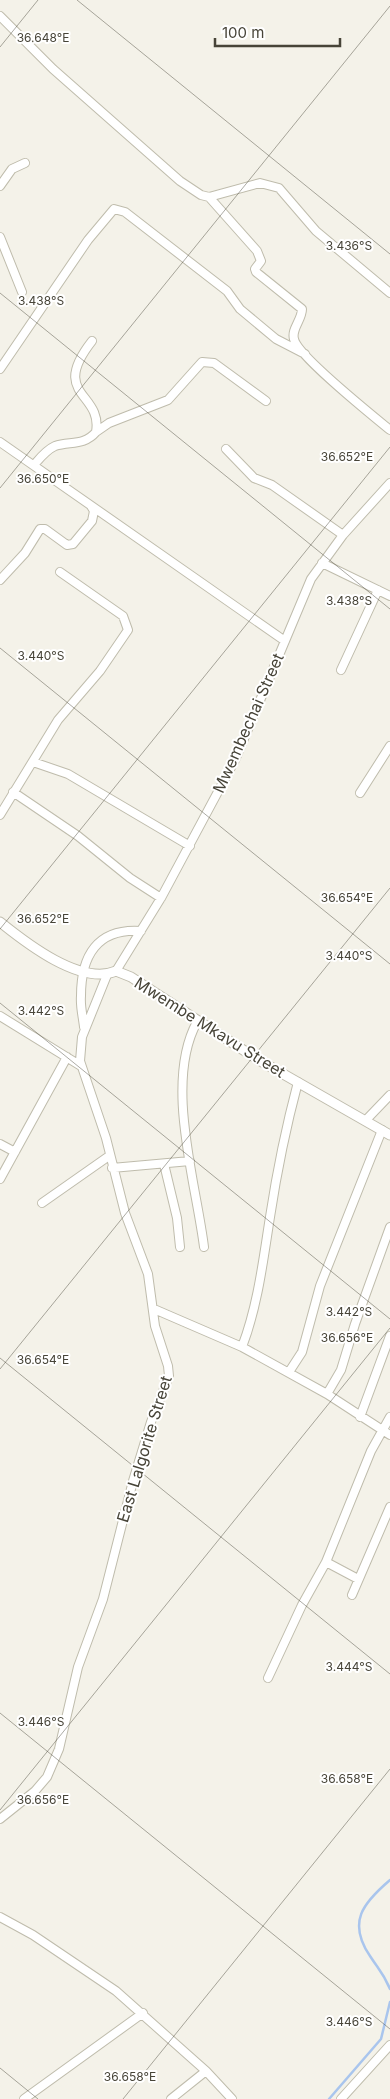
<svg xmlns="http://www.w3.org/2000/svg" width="390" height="2099" font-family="Inter,sans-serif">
<rect width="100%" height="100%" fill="#f4f2e9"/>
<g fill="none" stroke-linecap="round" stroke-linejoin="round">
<!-- stream -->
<path stroke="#a9c5ed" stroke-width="2.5" d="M390,1880C363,1903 347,1922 370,1956C379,1970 383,1972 390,1989
M329,2099L381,2039L390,2002"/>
<defs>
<path id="minor" d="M0,16L53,69L180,181L201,195L209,197L260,183L279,188L316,231L390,293
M0,186L12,169L25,163
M209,197L257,251L261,261L255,269L256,272L302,309C302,320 291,329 294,339C297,355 373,416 390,430
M0,237L22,292
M0,369L88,240L114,209L125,212L227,291L240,309L276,339L305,354
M96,432L109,423L168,400L202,362L214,363L266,401
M0,442L285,641
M226,449L254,478L272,485L343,535
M34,465C40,458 46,450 55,446C70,441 84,446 96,432C103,392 49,396 92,341
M322,563L390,596
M0,580L25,553L40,529H45L67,545L73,544L92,521L94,511L91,506
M341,670L378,590
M33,762L68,774L190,846
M13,792L78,836L130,878L161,898
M360,793L390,746
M0,815L58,720L100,671L128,630L123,616L60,572
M116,971L161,898L235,760L311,579L343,535L390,483
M0,1016L81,1066
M197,1022C164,1082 196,1182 204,1247
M84,1027C83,1017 80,1006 81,996C81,956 97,928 141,931
M366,1120L390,1095
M0,1144L15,1152
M164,1164L177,1218L180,1247
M112,1168L190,1161
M0,1179L67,1057
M42,1203L109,1156
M154,1309L242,1347L327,1394L390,1435
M242,1347C258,1305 263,1261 270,1217C277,1171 286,1127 298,1082
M289,1372L302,1352L320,1286L382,1130
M327,1394L341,1370L355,1324L390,1227
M360,1417L390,1336
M326,1562L358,1579
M352,1595L390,1507
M268,1678L302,1605L326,1562L371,1451L390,1417
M0,1819L35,1791L47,1777L59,1749L78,1667L103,1599L133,1481L151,1422L169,1376L168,1366L155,1326L148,1274L125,1213L106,1138L80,1061L82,1037L107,975
M0,1917L33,1935L116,1991L206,2071L232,2099
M24,2099L143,2013
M171,2099L206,2071
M341,2099L390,2045"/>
<path id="tertiary" d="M0,922C26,943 81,986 116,971L131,977L257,1059L390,1135"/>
</defs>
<!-- minor casing -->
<use href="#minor" stroke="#bfbcac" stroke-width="10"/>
<!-- tertiary casing -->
<use href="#tertiary" stroke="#bfbcac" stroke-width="11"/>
<!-- minor -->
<use href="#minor" stroke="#fff" stroke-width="8"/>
<!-- tertiary -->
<use href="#tertiary" stroke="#fff" stroke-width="9"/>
</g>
<!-- ticks -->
<path fill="none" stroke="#474438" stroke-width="1" stroke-opacity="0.45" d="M77,0L390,254M0,47L38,0M0,293L390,609M0,488L390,6M0,648L390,964M0,929L390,447M0,1003L390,1319M0,1358L390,1674M0,1369L390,888M0,1713L390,2029M0,1810L390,1328M0,2068L38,2099M123,2099L390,1769"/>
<g text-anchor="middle" stroke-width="4" stroke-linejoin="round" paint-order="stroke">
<!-- street labels -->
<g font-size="16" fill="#474438" stroke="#fff">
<text transform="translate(248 723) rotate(-66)" y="6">Mwembechai Street</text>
<text transform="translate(210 1027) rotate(32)" y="6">Mwembe Mkavu Street</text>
<text transform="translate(144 1449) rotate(-73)" y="6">East Lalgorite Street</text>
</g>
</g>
<g font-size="12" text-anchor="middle" fill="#474438" stroke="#fff" stroke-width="4" stroke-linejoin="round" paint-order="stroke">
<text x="43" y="42">36.648°E</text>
<text x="349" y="250">3.436°S</text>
<text x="41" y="305">3.438°S</text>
<text x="347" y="461">36.652°E</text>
<text x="43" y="483">36.650°E</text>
<text x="349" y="605">3.438°S</text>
<text x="41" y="660">3.440°S</text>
<text x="347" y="902">36.654°E</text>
<text x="43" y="923">36.652°E</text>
<text x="349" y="960">3.440°S</text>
<text x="41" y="1015">3.442°S</text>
<text x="349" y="1316">3.442°S</text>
<text x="347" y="1342">36.656°E</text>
<text x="43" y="1364">36.654°E</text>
<text x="349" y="1671">3.444°S</text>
<text x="41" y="1726">3.446°S</text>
<text x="347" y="1783">36.658°E</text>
<text x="43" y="1804">36.656°E</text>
<text x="349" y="2026">3.446°S</text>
<text x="130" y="2081">36.658°E</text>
</g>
<!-- scale -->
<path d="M215 38v8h125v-8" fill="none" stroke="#474438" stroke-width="2.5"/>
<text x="222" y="38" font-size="15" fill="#474438" stroke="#ffffff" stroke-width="4" paint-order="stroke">100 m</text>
</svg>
